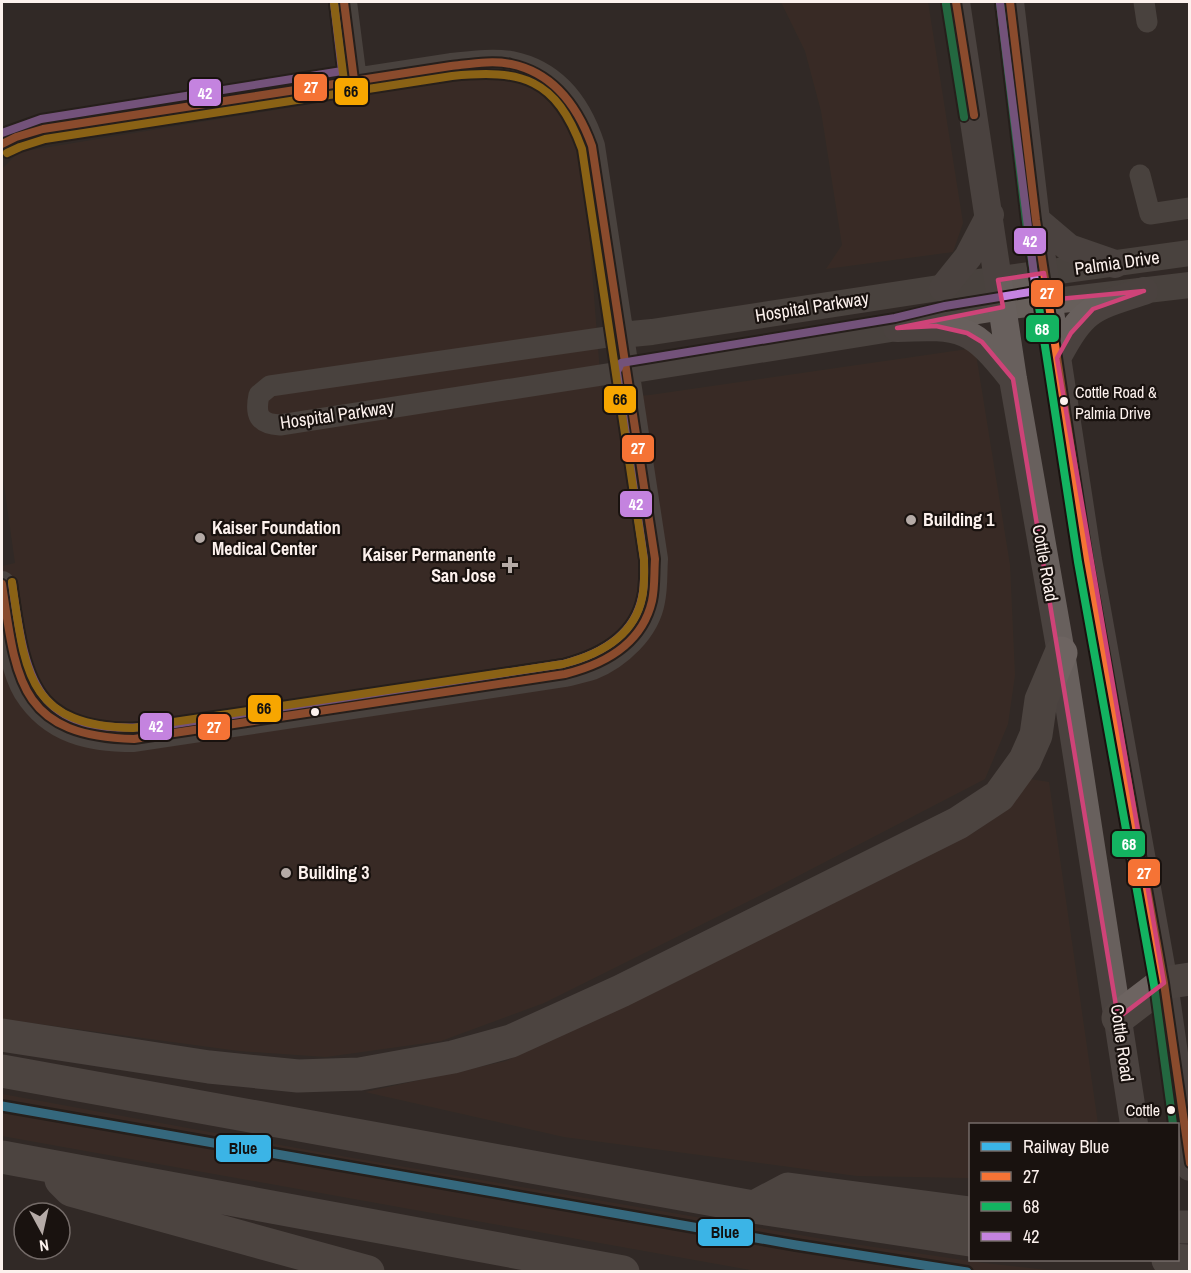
<svg xmlns="http://www.w3.org/2000/svg" width="1191" height="1273" font-family="'Archivo Narrow',sans-serif">
<rect width="100%" height="100%" fill="#312926"/>
<!-- built -->
<path fill="#412c24" d="M781,2H928L963,223L953,252L826,269L842,245L821,111L805,51Z
M506,72L551,91L582,143L602,399L650,395L975,348L1010,565L1015,675L1008,724L985,779L773,889L544,1003L441,1041L326,1057L239,1051L2,1019V566L15,563L2,470V169L19,152Z
M1023,778L1049,782L1098,1124H970V1178L857,1176L564,1137L365,1092L506,1061L978,830Z
M2,1094L324,1153L846,1243L984,1263L1056,1271H756L2,1136Z"/>
<g fill="none" stroke-linecap="round" stroke-linejoin="round">
<!-- minor -->
<path stroke="#675f5b" stroke-width="21" d="M1144,2L1147,22
M1140,175L1150,214L1190,208
M621,335L270,386L259,395C255,414 258,424 280,425L627,371"/>
<!-- tertiary -->
<path stroke="#675f5b" stroke-width="26" d="M344,2L354,80
M2,144L16,137L43,129L451,66C471,64 492,61 511,64C555,73 579,106 592,146L655,559C654,573 655,587 652,601C647,630 619,656 592,667C583,670 573,672 565,674L134,739C90,739 51,731 26,691C10,665 7,615 2,584
M621,335L652,332L978,282L1190,253
M627,371L897,328L947,316L1003,307L1190,285"/>
<!-- secondary -->
<path stroke="#68605d" stroke-width="28" d="M956,2L1013,379L1061,653L1134,1124
M1010,2L1036,220L1088,560L1164,983L1190,1167
M1036,220L1069,248L1115,264
M943,288L968,257L990,215
M897,328C963,325 972,327 1013,379
M1057,358C1084,308 1091,308 1144,291"/>
<!-- motorway -->
<path stroke="#6d6461" stroke-width="33" d="M1118,1018L1164,983L1190,979
M2,1035L209,1067L298,1076L360,1074L453,1057L511,1041L621,991L958,823L999,796L1025,760L1036,735L1041,700L1061,653
M2,1071L753,1207L970,1240
M1186,1147L1190,1143
M2,1157L623,1272
M61,1180L71,1190L368,1272
M756,1206L788,1189L970,1213
M1178,1227H1190
M1168,1260L1190,1261"/>
<defs>
<path id="bus-1" d="M344,2L354,80
M956,2L974,115
M1010,2L1036,220L1088,560L1164,983L1190,1163
M2,144L16,137L43,129L451,66C470,64 492,60 511,64C554,73 578,107 592,146L655,559C654,573 655,587 652,601C642,644 605,664 565,674L134,739C19,736 16,680 2,584"/>
<path id="bus-2" d="M1000,3L1026,222L1078,562L1154,985L1173,1124
M946,4L964,117"/>
<path id="bus-3" d="M2,133L41,119L342,71L334,3
M12,583C27,691 38,737 162,726L563,664C598,655 634,637 642,597C645,585 644,572 644,559L617,372L621,363L895,318L945,306L1036,291L1000,3"/>
<path id="bus-4" d="M334,3L344,81
M7,153L20,147L45,139L452,76C522,69 556,78 582,149L644,560C644,572 645,585 642,598C634,637 598,655 563,664L133,728C26,726 25,671 12,582"/>
</defs>
<!-- bus-1 casing -->
<use href="#bus-1" stroke="#19120f" stroke-width="12"/>
<!-- bus-2 casing -->
<use href="#bus-2" stroke="#19120f" stroke-width="12"/>
<!-- bus-3 casing -->
<use href="#bus-3" stroke="#19120f" stroke-width="12"/>
<!-- bus-4 casing -->
<use href="#bus-4" stroke="#19120f" stroke-width="12"/>
<!-- bus-1 -->
<use href="#bus-1" stroke="#f57335" stroke-width="8"/>
<!-- bus-2 -->
<use href="#bus-2" stroke="#13b361" stroke-width="8"/>
<!-- bus-3 -->
<use href="#bus-3" stroke="#c483df" stroke-width="8"/>
<!-- bus-4 -->
<use href="#bus-4" stroke="#f7a600" stroke-width="8"/>
<defs>
<path id="rail-1" d="M2,1106L796,1245L967,1272"/>
</defs>
<!-- rail-1 casing -->
<use href="#rail-1" stroke="#19120f" stroke-width="14"/>
<!-- rail-1 -->
<use href="#rail-1" stroke="#3bb4e6" stroke-width="9"/>
</g>
<!-- marked area -->
<path d="M0 0H1191V1273H0ZM1044,273L1048,300L1144,291L1093,309L1071,333L1057,358L1164,983L1118,1018L1013,379L982,342L967,333L936,326L897,328L1003,307L998,280Z" fill="#312926" fill-opacity=".55" fill-rule="evenodd"/>
<path fill="none" stroke="#ce4378" stroke-width="4.5" stroke-linejoin="round" d="M1044,273L1048,300L1144,291L1093,309L1071,333L1057,358L1164,983L1118,1018L1013,379L982,342L967,333L936,326L897,328L1003,307L998,280Z"/>
<!-- markers -->
<g fill="#fcf1ed" stroke="#19120f" stroke-width="2">
<circle cx="1064" cy="401" r="5"/>
<circle cx="315" cy="712" r="5"/>
<circle cx="1171" cy="1110" r="5"/>
</g>
<g fill="#b5aba7" stroke="#19120f" stroke-width="2">
<circle cx="911" cy="520" r="6"/>
<circle cx="200" cy="538" r="6"/>
<path d="M507 556h6v6h6v6h-6v6h-6v-6h-6v-6h6z"/>
<circle cx="286" cy="873" r="6"/>
</g>
<g text-anchor="middle" stroke-width="4.5" stroke-linejoin="round" paint-order="stroke">
<!-- bus labels -->
<g font-size="16" fill="#fcf1ed" stroke="#19120f" text-anchor="start">
<text x="1075" y="398">Cottle Road &amp;<tspan x="1075" dy="21">Palmia Drive</tspan></text>
<text x="1160" y="1116" text-anchor="end">Cottle</text>
</g>
<!-- street labels -->
<g font-size="18" fill="#fcf1ed" stroke="#19120f">
<text transform="translate(1117 263) rotate(-8)" y="6">Palmia Drive</text>
<text transform="translate(812 307) rotate(-9)" y="6">Hospital Parkway</text>
<text transform="translate(337 415) rotate(-8)" y="6">Hospital Parkway</text>
<text transform="translate(1045 563) rotate(80)" y="6">Cottle Road</text>
<text transform="translate(1122 1043) rotate(82)" y="6">Cottle Road</text>
</g>
<!-- poi labels -->
<g font-size="18" font-weight="bold" fill="#fcf1ed" stroke="#19120f" text-anchor="start">
<text x="923" y="526">Building 1</text>
<text x="212" y="534">Kaiser Foundation<tspan x="212" dy="21">Medical Center</tspan></text>
<text x="496" y="561" text-anchor="end">Kaiser Permanente<tspan x="496" dy="21">San Jose</tspan></text>
<text x="298" y="879">Building 3</text>
</g>
</g>
<g stroke="#19120f" stroke-width="2">
<rect x="293" y="73" width="35" height="29" rx="6" fill="#f57335"/>
<rect x="334" y="77" width="35" height="29" rx="6" fill="#f7a600"/>
<rect x="188" y="78" width="34" height="29" rx="6" fill="#c483df"/>
<rect x="1013" y="227" width="34" height="28" rx="6" fill="#c483df"/>
<rect x="1030" y="279" width="34" height="29" rx="6" fill="#f57335"/>
<rect x="1025" y="314" width="35" height="29" rx="6" fill="#13b361"/>
<rect x="603" y="385" width="34" height="29" rx="6" fill="#f7a600"/>
<rect x="621" y="434" width="34" height="29" rx="6" fill="#f57335"/>
<rect x="619" y="490" width="34" height="28" rx="6" fill="#c483df"/>
<rect x="247" y="694" width="35" height="29" rx="6" fill="#f7a600"/>
<rect x="139" y="712" width="34" height="29" rx="6" fill="#c483df"/>
<rect x="197" y="713" width="34" height="28" rx="6" fill="#f57335"/>
<rect x="1111" y="830" width="35" height="28" rx="6" fill="#13b361"/>
<rect x="1127" y="858" width="34" height="29" rx="6" fill="#f57335"/>
<rect x="215" y="1134" width="57" height="29" rx="6" fill="#3bb4e6"/>
<rect x="697" y="1218" width="57" height="29" rx="6" fill="#3bb4e6"/>
</g>
<g font-size="16" text-anchor="middle" font-weight="bold" fill="#fff">
<text x="311" y="93">27</text>
<text x="205" y="99">42</text>
<text x="1030" y="247">42</text>
<text x="1047" y="299">27</text>
<text x="1042" y="335">68</text>
<text x="638" y="454">27</text>
<text x="636" y="510">42</text>
<text x="156" y="732">42</text>
<text x="214" y="733">27</text>
<text x="1129" y="850">68</text>
<text x="1144" y="879">27</text>
</g>
<g font-size="16" text-anchor="middle" font-weight="bold" fill="#111">
<text x="351" y="97">66</text>
<text x="620" y="405">66</text>
<text x="264" y="714">66</text>
<text x="243" y="1154">Blue</text>
<text x="725" y="1238">Blue</text>
</g>
<!-- border -->
<rect width="1191" height="1273" fill="none" stroke="#fcf1ed" stroke-width="6"/>
<!-- legend -->
<rect x="969" y="1123" width="210" height="138" fill="#19120f" stroke="#746b68" stroke-width="1.5"/>
<rect x="981" y="1142" width="30" height="9" fill="#3bb4e6" stroke="#746b68" stroke-width="1.5"/>
<text x="1023" y="1153" font-size="18" fill="#fcf1ed">Railway Blue</text>
<rect x="981" y="1172" width="30" height="9" fill="#f57335" stroke="#746b68" stroke-width="1.5"/>
<text x="1023" y="1183" font-size="18" fill="#fcf1ed">27</text>
<rect x="981" y="1202" width="30" height="9" fill="#13b361" stroke="#746b68" stroke-width="1.5"/>
<text x="1023" y="1213" font-size="18" fill="#fcf1ed">68</text>
<rect x="981" y="1232" width="30" height="9" fill="#c483df" stroke="#746b68" stroke-width="1.5"/>
<text x="1023" y="1243" font-size="18" fill="#fcf1ed">42</text>
<!-- north arrow -->
<g transform="translate(42 1231) rotate(172)"><circle r="28" fill="#19120f" stroke="#746b68" stroke-width="1.5"/>
<path d="M0-4.5L10 22L0 15L-10 22Z" fill="#b5aba7"/>
<text y="-9" font-size="16" font-weight="bold" text-anchor="middle" fill="#fcf1ed">N</text>
</g>
</svg>
